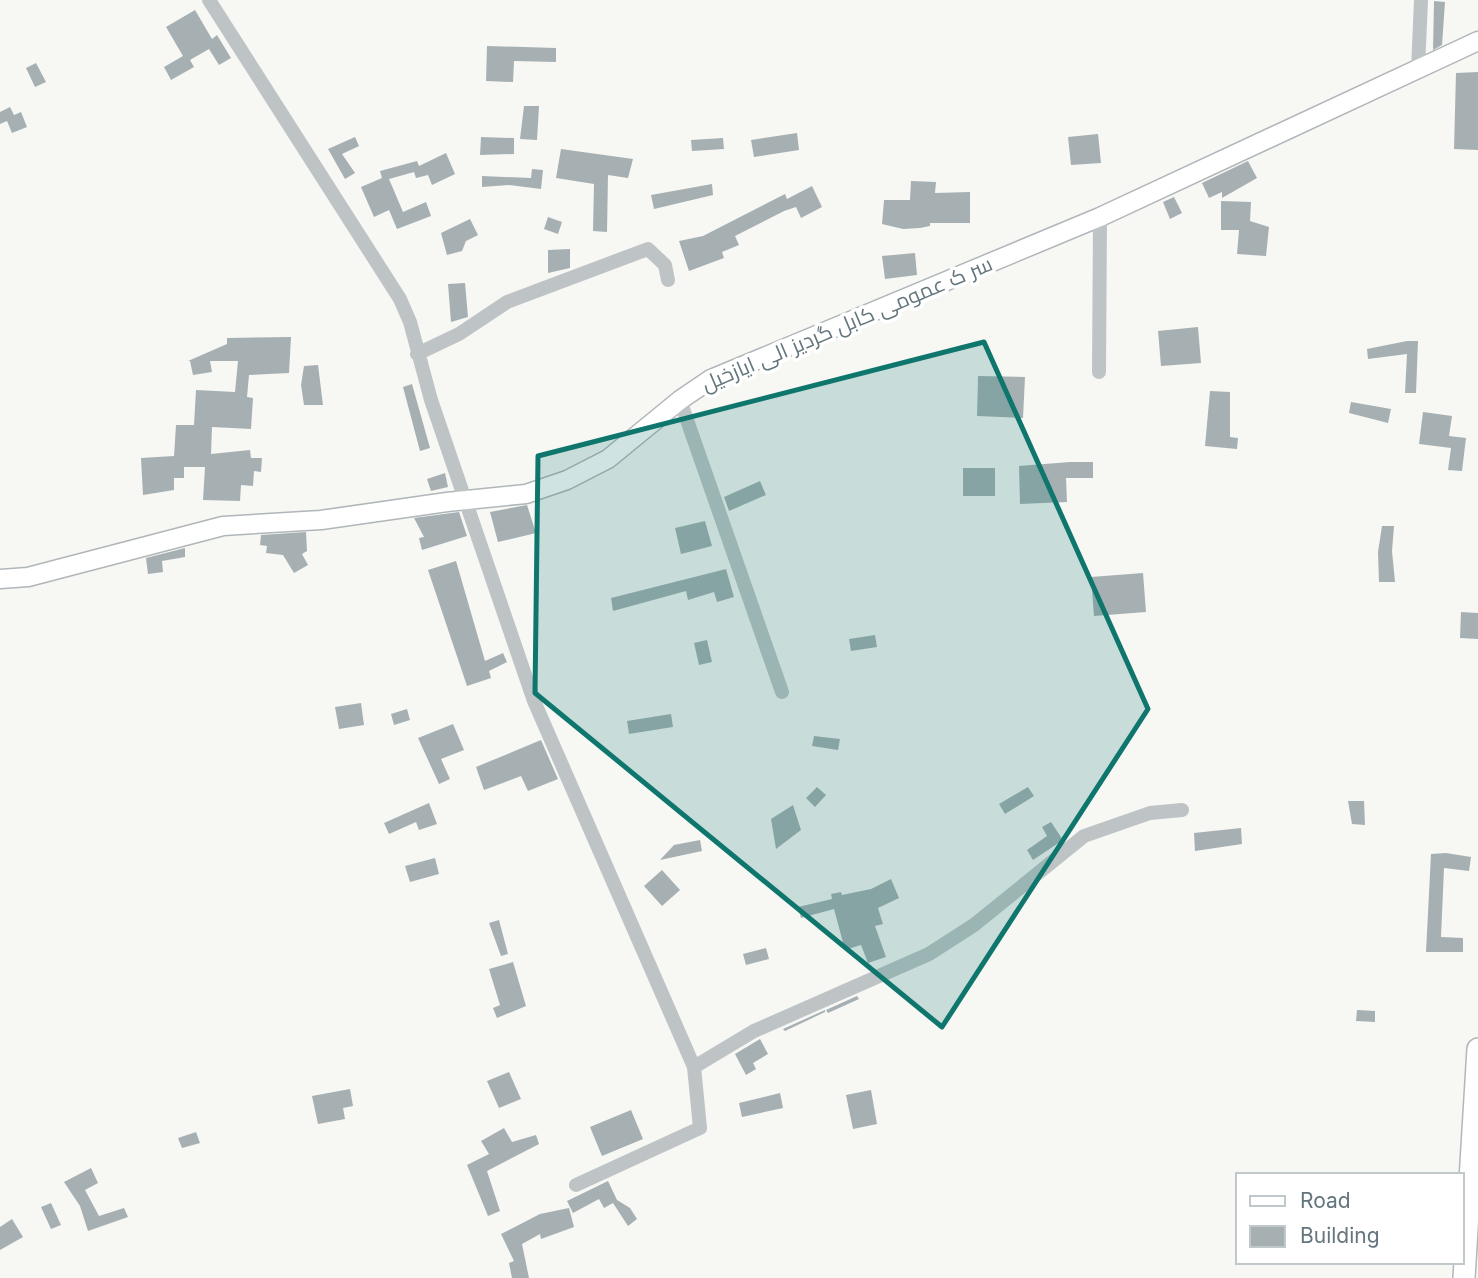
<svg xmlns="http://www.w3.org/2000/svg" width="1478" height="1278" font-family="Inter,Cairo,sans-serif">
<rect width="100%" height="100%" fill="#f7f7f4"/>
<!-- building -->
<path fill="#a6b0b3" d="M1434,1L1445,2L1442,45L1433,50Z
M195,10L212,39L217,35L231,58L219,65L209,49L190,60L194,67L171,80L164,67L183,56L166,27Z
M487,46L556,48V62L514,61L513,82L486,81Z
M36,63L46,82L35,87L26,68Z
M1478,72V150L1454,149L1456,73Z
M524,106H539L537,140L520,139Z
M10,107L14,115L21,112L27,127L12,133L7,121L0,124V112Z
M797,133L799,150L754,157L751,140Z
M1098,134L1101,163L1071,165L1068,137Z
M355,137L359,146L342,154L355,173L345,179L328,149Z
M481,137L514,138V154L480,155Z
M723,138L724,149L692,151L691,140Z
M561,149L633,159L628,178L608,175L607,232L593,231L594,184L556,178Z
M446,153L455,174L432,185L428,175L416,178L414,172L389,179L403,212L426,202L431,216L397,229L389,210L374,217L361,187L382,178L380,171L417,161L419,166Z
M1248,161L1257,178L1222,198V192L1209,198L1202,183Z
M532,169L543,170L541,189L509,185L482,187V176L531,178Z
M911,181L936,182L935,193L970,192V223H930V226L920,228L903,229L882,224L884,200H910Z
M712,184L713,195L654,209L651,195Z
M812,186L822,207L801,218L796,207L784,211L735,236L739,245L722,252L724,258L689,271L679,241L703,236L785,194L787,199Z
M1174,197L1182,213L1170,219L1163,202Z
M1221,201L1251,202L1250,221L1269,227L1266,256L1237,254L1239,230H1221Z
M548,217L562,222L558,234L544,229Z
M470,219L478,235L466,241L462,251L447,255L441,233Z
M570,249V268L548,273V250Z
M915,253L917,275L885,279L882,256Z
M465,283L468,317L451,322L448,284Z
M1198,327L1201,363L1161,366L1158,331Z
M291,337L289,373L249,375L247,397L253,398L251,429L212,427L211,454L250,450L251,458H262L261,472L254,471L253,486L241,485L240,501L203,500L205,467H184V478H174V490L143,495L141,458L174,456L176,425H194L196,390L235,392L238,361H210L212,372L193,375L190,361H188L227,344V338Z
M1407,341H1418L1416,393H1405L1407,354L1368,359L1367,349Z
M318,365L323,405H304L301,385L304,366Z
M978,376L1025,377L1023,418L977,416Z
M412,384L430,448L420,451L403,387Z
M1210,391L1230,392V437L1238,438L1237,449L1205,446Z
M1351,402L1391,409L1388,423L1349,413Z
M1423,412L1452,416L1449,436L1466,438L1462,471L1448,470L1451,448L1419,444Z
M1070,462H1093V478H1066L1067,502L1020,504L1019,466Z
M963,468H995V496H963Z
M445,473L448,487L431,491L427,479Z
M760,481L766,495L729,511L724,497Z
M527,505L536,533L498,542L490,512Z
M459,512L467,536L422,550L419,538L424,537L414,518Z
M705,521L712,546L681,554L675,528Z
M1382,526H1394L1392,551L1395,582H1379L1378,552Z
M306,532L307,551L302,554L308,565L294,573L283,555L266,553L267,546L260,545L261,535Z
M185,548V557L162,561L163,572L148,574L146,558Z
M456,561L485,661L503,653L507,662L489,671L491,678L467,686L428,570Z
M726,569L734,597L717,602L714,592L688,600L686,591L613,611L611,598Z
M1143,573L1146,612L1094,616L1091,577Z
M1461,612L1478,613V639L1460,638Z
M875,635L877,647L851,651L849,639Z
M707,640L712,662L699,665L694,643Z
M361,703L364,725L339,729L335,707Z
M407,709L410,720L394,725L391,714Z
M671,714L673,727L629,734L627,721Z
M453,724L464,750L441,759L450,779L439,784L418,738Z
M814,736L840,739L838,750L812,746Z
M541,740L558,779L528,791L521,776L484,790L476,767Z
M817,787L826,795L815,807L806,798Z
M1028,787L1034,796L1005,814L999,804Z
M1348,801H1364L1365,825L1352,824Z
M429,803L437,824L419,830L416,822L389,834L384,823Z
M793,805L801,830L776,849L771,819Z
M1051,822L1063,840L1033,860L1027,850L1047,836L1042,827Z
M1241,828L1242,844L1195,851L1194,833Z
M700,840L702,851L660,860L674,845Z
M1446,853L1471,857L1469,871L1444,868L1441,937L1463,938V952H1426L1431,854Z
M435,858L439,874L410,882L405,866Z
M662,870L680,890L662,906L644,886Z
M891,879L899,898L878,908L883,924L875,926L886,957L868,963L861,945L845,950L834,909L801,918L798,907L832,899L831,894L841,892L842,895L871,889Z
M499,920L508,954L501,956L489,923Z
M766,948L769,959L746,965L743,954Z
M513,962L526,1006L497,1018L493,1008L500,1005L489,969Z
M857,996L859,999L828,1013L826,1010Z
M825,1010V1012L785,1031L783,1029Z
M1357,1010L1375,1011V1022L1356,1021Z
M760,1039L768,1054L753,1063L756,1069L746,1075L735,1054Z
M509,1072L521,1099L499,1108L487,1081Z
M350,1089L353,1106L343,1108L345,1119L318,1124L312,1096Z
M871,1090L877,1124L853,1129L846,1095Z
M780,1093L783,1108L742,1117L739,1103Z
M631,1110L643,1139L602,1156L590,1127Z
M504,1128L512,1142L536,1135L539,1144L487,1171L500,1211L488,1216L467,1165L489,1154L481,1141Z
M196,1132L200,1143L182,1148L178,1138Z
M91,1168L98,1183L85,1190L99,1216L124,1208L128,1217L88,1231L80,1206L64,1182Z
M608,1181L617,1200L630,1208L637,1219L628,1226L613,1203L604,1208L599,1199L573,1213L567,1201Z
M51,1203L61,1225L51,1229L41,1207Z
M569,1208L574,1227L541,1239L540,1234L522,1244L529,1278H512L509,1263L514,1261L501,1234L540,1214Z
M12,1219L23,1237L0,1250V1227Z"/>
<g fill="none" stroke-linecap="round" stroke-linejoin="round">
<defs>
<path id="major" d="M0,579L28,577L223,526L321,520L447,502L526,494L567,480L608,459L680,400L711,379L1100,217L1478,41"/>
<path id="highway" d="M1464,1278L1478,1049"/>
</defs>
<!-- major casing -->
<use href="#major" stroke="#b0b6b9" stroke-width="21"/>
<!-- highway casing -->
<use href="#highway" stroke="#b2b7b9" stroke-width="24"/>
<!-- minor -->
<path stroke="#bec4c6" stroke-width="14" d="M209,0L400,299L410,322L431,400L534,701L694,1067L700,1128L576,1185
M1418,69L1421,0
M417,354L459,334L507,302L648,249L665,265L668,280
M1099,372L1100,217
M680,400L782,692
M694,1067L754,1031L929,954L974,925L1084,836L1150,813L1182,810"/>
<!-- major -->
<use href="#major" stroke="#fff" stroke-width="18"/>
<!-- highway -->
<use href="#highway" stroke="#fff" stroke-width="21"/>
</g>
<!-- marked area -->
<path fill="#0f766e" fill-opacity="0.2" stroke="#0f766e" stroke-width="5" stroke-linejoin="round" d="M984,342L1148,709L942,1027L535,693L538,456Z"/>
<g text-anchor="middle" stroke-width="7" stroke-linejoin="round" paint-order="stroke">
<!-- street labels -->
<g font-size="21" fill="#64767d" stroke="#fff">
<text transform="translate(847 324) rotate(-23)" y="7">سر ک عمومی کابل گردیز الی ایازخیل</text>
</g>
</g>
<!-- legend -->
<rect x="1236" y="1173" width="228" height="91" fill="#ffffff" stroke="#c1c8cb" stroke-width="2"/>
<rect x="1250" y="1196" width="35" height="10" fill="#ffffff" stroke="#c1c8cb" stroke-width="2"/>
<text x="1300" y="1208" font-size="21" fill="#64767d">Road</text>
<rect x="1250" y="1226" width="35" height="21" fill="#a6b0b3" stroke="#c1c8cb" stroke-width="2"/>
<text x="1300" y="1243" font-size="21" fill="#64767d">Building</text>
</svg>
